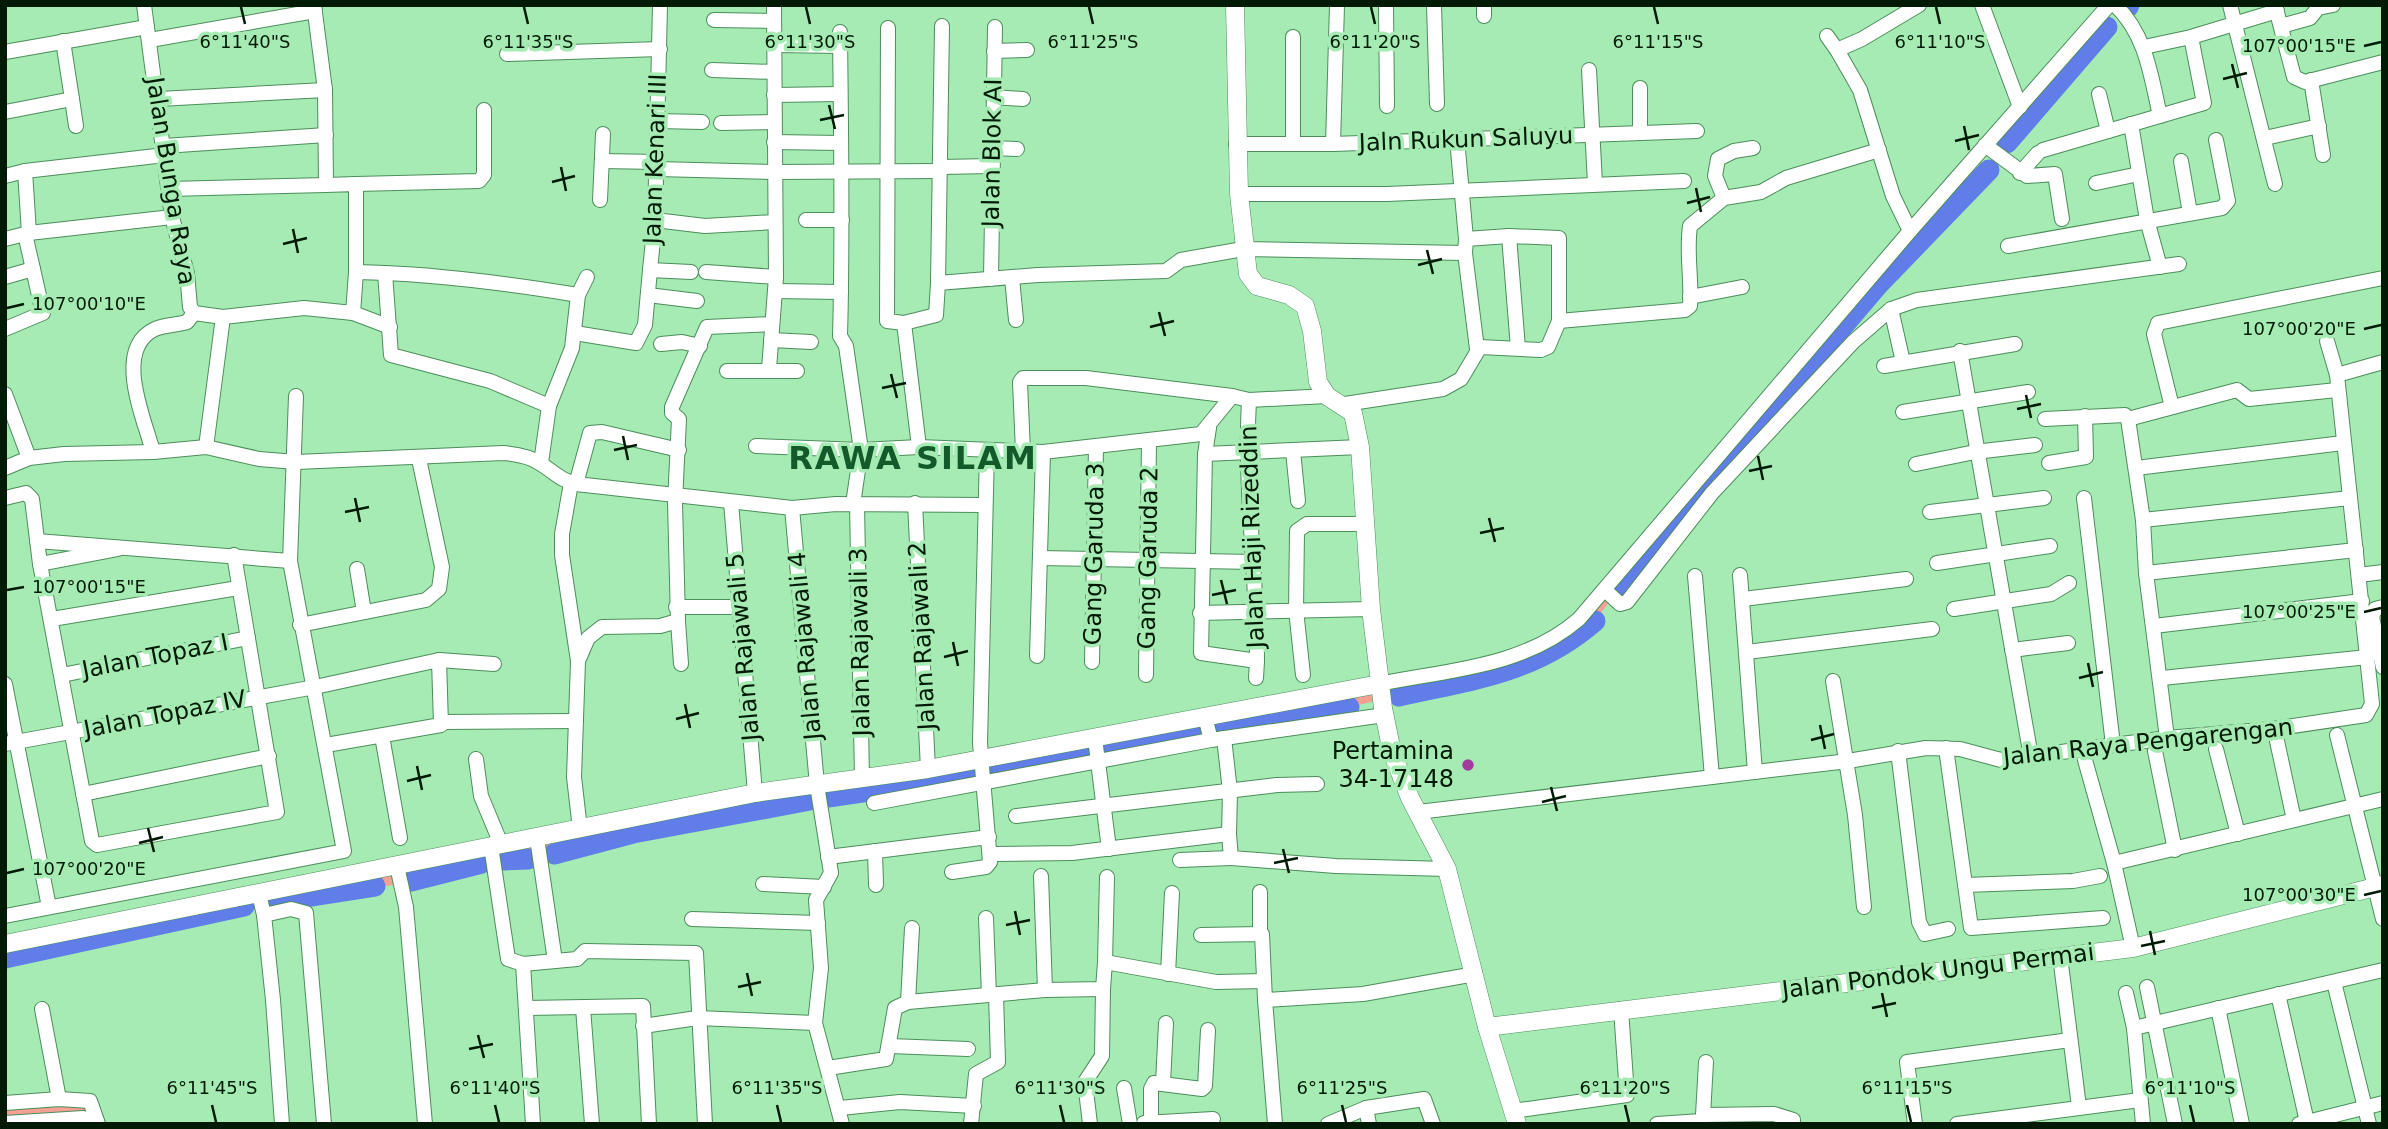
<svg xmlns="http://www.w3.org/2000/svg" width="2388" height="1129" font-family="'DejaVu Sans',sans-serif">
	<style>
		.green { fill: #f4a194 }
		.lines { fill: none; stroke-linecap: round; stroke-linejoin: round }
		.river { stroke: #607de8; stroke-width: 21 }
		.minor-casing { stroke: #4b8e5b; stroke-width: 16 }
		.tertiary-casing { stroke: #4b8e5b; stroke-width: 19 }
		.minor { stroke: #fff; stroke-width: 14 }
		.tertiary { stroke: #fff; stroke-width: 18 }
		.ticks { fill: none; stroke: #001a06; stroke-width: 2.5 }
		.poi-dot { fill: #a33b9e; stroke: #a6ebb3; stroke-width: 2.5 }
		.labels { text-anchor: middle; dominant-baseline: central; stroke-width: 7; stroke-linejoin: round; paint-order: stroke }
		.street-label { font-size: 24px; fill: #001a06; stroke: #a6ebb3 }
		.poi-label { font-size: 24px; fill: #001a06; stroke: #a6ebb3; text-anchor: end }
		.district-label { font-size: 32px; font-weight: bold; letter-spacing: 2px; fill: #125a2a; stroke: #a6ebb3 }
		.ticks-label { font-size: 18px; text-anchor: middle; fill: #001a06; stroke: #a6ebb3; stroke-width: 7; stroke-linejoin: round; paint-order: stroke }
	</style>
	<rect width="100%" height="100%" fill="#a6ebb3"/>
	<g class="green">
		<path d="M1605,590L1613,597L1595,621L1569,644L1519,669L1349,707L1086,752L992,773L828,797L633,833L529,859L482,863L400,884L244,906L5,958V944L1258,706L1545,645Z"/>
		<path d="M89,1104L94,1117L5,1120V1105Z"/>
	</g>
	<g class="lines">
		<g class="river">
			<path d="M2128,7L2129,5"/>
			<path d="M2007,143L2107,27"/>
			<path d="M1617,592L1878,285L1989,170"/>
			<path d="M1399,696C1474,679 1535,673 1595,621"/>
			<path d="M1219,730L1349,707"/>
			<path d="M1105,751L1197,732"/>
			<path d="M992,773L1086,752"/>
			<path d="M828,797L972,776"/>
			<path d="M554,854L633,833L810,800"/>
			<path d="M504,860L529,859"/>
			<path d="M411,881L482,863"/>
			<path d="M272,902L375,886"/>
			<path d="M5,958L244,906"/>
		</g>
		<defs>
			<g id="minor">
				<path d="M144,5L172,217L187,273L190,307L194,313"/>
				<path d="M660,5L655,220L650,270L691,272"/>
				<path d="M1386,5L1387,106"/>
				<path d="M1434,5L1437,104"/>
				<path d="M1484,5V16"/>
				<path d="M1982,5L2020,107"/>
				<path d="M2115,5C2146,34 2151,76 2160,116"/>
				<path d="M2230,5L2275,184"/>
				<path d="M2275,5L2294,77L2305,82L2383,62"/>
				<path d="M714,20L774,21"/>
				<path d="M942,26L938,283L1038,275L1166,271L1181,260L1243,249L1465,253L1466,239L1509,236L1559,238V321L1548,347L1541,350L1480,347L1461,379L1443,389L1345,404"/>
				<path d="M2281,26L2310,18L2318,8L2333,5"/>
				<path d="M888,28L887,321L904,323L919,447"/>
				<path d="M1827,36L1837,50"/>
				<path d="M1293,37V144"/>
				<path d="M150,40L315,11"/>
				<path d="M774,45L840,46"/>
				<path d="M2144,47L2191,37L2277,11"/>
				<path d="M994,51L1027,50"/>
				<path d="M5,52L147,27"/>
				<path d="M507,54L660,49"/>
				<path d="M712,70L774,72"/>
				<path d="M1589,70L1595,184"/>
				<path d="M2311,80L2323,155"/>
				<path d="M2099,94L2108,131"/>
				<path d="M774,95L840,94"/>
				<path d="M993,97L1023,99"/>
				<path d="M72,99L76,126"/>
				<path d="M159,99L325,90"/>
				<path d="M5,112L72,99L63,41"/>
				<path d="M658,121L702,122"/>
				<path d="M721,123L774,122"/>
				<path d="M2131,124L2147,220L2160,267"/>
				<path d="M1640,132V88"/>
				<path d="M2265,138L2319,126"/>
				<path d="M1457,139L1466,239"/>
				<path d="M774,142L840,143"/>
				<path d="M1236,144H1333L1697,131"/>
				<path d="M1333,144L1337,5"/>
				<path d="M1985,145L2027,176L2055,174L2062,219"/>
				<path d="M164,146L326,135"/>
				<path d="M991,148L1017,149"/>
				<path d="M2043,150L2204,103L2191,37"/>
				<path d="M602,161L657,162"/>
				<path d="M2181,161L2190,213"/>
				<path d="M940,167L991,166"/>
				<path d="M657,169L774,172L940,171"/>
				<path d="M25,171L29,233"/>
				<path d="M2020,173L2038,153"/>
				<path d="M5,176L25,171L165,155"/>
				<path d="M2096,183L2139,174"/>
				<path d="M356,184L479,181L484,175V110"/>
				<path d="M326,185L356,184V272"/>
				<path d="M169,189L326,185L325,90L314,5"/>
				<path d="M1239,194H1387L1684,181"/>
				<path d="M1724,198L1715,176L1718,159L1734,151L1753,148"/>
				<path d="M600,200L603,134"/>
				<path d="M655,220L705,226L775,222"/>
				<path d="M806,220H842"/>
				<path d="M1910,231L1893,196L1860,90L1837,50L1862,39L1919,5"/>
				<path d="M1509,236L1518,348"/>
				<path d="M5,239L29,233L172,217"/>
				<path d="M2008,246L2222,208L2228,201L2216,140"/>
				<path d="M1465,253L1477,349"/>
				<path d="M706,272L776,277"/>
				<path d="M385,273L391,355L490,381L549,406"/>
				<path d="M5,277L33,269"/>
				<path d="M1012,278L1016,320"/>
				<path d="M991,279L995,27"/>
				<path d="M775,291L841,292"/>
				<path d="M648,295L697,301"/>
				<path d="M1690,297L1742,287"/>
				<path d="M1891,309L1903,362"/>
				<path d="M194,313L223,317L304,308L353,313L390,327"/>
				<path d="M353,313L356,272C430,273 505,283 578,295"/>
				<path d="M1559,321L1685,310L1690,306C1692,279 1686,253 1690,226L1724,198L1761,192L1786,178L1879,150"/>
				<path d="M904,323L936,315L938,283"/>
				<path d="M5,329L43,313L25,234"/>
				<path d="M575,333L636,343L645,325L650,270"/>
				<path d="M771,340L811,342"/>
				<path d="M2327,341L2337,375"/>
				<path d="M661,344L682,342L700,346"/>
				<path d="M1960,351L2031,757"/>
				<path d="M1884,366L2015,344"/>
				<path d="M769,369L776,277L774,5"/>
				<path d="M727,371H797"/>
				<path d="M5,394L29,458"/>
				<path d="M2172,407L2154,334L2158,323L2383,278"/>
				<path d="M1903,412L2028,392"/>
				<path d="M2045,419L2125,415L2128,419"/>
				<path d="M1209,428L1205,454L1201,653L1257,661C1257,574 1244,487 1249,400"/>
				<path d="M756,446L861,450L846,346L840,336C843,235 841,134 840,32"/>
				<path d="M206,447L223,317"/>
				<path d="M1293,451L1298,501"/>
				<path d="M153,452C145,420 112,349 155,329C164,325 177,325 187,322L194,313"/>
				<path d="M1023,452L1020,382L1023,378H1086L1232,396"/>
				<path d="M1205,454L1360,447"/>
				<path d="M541,463L549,406L572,348L578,295L587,277"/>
				<path d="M2049,463L2086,457L2085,416"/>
				<path d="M1916,464L1975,452L2035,445"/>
				<path d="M5,468L29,458L64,454L153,452L206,447L259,459L296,462L503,453C516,454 530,456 541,464C554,472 560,480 576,484L792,508L836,504L984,505"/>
				<path d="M2136,468L2343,443"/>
				<path d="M571,483L562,534V555L578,661"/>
				<path d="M576,484L590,433L602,432L679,450"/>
				<path d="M5,498L26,493L32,499L40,564L92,841L97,845L277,812L234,555"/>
				<path d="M2084,498L2113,745"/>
				<path d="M731,502L755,793"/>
				<path d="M915,503L928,769"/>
				<path d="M853,504L861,450L919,447L1043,452L1201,434L1232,396L1249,400L1327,396"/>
				<path d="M857,504L862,779"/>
				<path d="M792,508L817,785L831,873L816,900L821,968L815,1023L842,1124"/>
				<path d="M1930,512L2044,498"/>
				<path d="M2143,520L2350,498"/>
				<path d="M37,541L290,561"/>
				<path d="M1041,558L1254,562"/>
				<path d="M1937,563L2050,546"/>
				<path d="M40,564L118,549"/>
				<path d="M357,569L364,612"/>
				<path d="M2146,573L2356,550"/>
				<path d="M1740,575L1755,772"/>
				<path d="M2359,575L2383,572"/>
				<path d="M1695,576L1712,777"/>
				<path d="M1605,590L1620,604L1627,602L1712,493L1853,342L1891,309L1917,300L2179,264"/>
				<path d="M1743,599L1906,579"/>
				<path d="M676,607H740"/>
				<path d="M2383,607L2375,609L2372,617L2383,667"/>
				<path d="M1954,609L2051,594L2069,583"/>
				<path d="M1200,613L1371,609"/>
				<path d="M52,619L238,588"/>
				<path d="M678,621L681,664"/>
				<path d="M300,625L426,600L439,589L442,567L419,459"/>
				<path d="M2154,626L2362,601"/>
				<path d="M2012,650L2068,643"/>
				<path d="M1747,652L1932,629"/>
				<path d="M1037,656L1043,452"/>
				<path d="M439,660L494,664"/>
				<path d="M1092,662L1096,446"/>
				<path d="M62,675L248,638"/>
				<path d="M1146,675L1149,440"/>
				<path d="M1303,675L1296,610L1297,531L1307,524H1365"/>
				<path d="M1256,678L1257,661"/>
				<path d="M2162,678L2368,657"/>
				<path d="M1833,681L1855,815L1864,907"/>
				<path d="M5,684L49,907"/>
				<path d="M1379,684C1448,670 1524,667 1579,619L1910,231L2109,5"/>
				<path d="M1205,717L1211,740L1384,715"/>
				<path d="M443,722L576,721"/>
				<path d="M2337,735L2383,919"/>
				<path d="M382,736L400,838"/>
				<path d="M1095,738L1109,849"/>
				<path d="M1224,738L1230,791L1229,834"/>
				<path d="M2167,738L2146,573L2143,520L2128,419L2237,390L2249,399L2337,390"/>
				<path d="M2277,741L2294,820"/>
				<path d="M5,744L315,687L439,660L441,725L326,745"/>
				<path d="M1946,748L1971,928L2103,918"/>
				<path d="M2216,749L2238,834"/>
				<path d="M1898,751L1919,922L1925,934L1948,929"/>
				<path d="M2155,751L2175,850"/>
				<path d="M476,759L481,796L501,844"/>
				<path d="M2085,760L2114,863L2133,948"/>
				<path d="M83,794L269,756"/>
				<path d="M874,803L1211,740"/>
				<path d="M1418,812L1848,761L1926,748L1960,749L2001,760L2167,738L2273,729L2366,715L2372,704L2337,375L2383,362"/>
				<path d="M1016,816L1277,785L1317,784"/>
				<path d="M580,829L574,777L578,661L588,638L602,627L660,626L678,621L675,502L679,419L672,413V407L707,327L772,324"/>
				<path d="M537,838L555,961"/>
				<path d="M491,846L508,959L523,964L577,959L585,951L696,953L705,1124"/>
				<path d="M875,851L876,885"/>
				<path d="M991,854L1072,853L1229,834L1231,858L1336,866L1447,869"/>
				<path d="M828,857L989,837"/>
				<path d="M1180,860L1231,858"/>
				<path d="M2114,863L2383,799"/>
				<path d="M397,866L406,907L425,1124"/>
				<path d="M952,872L986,867L990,862L980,743L987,451"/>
				<path d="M1041,876L1045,990"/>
				<path d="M763,884L824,887"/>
				<path d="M1965,885L2073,881L2100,876"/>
				<path d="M259,894L264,915L273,1000L282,1124"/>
				<path d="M264,915L291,909L306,913L324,1124"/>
				<path d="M5,916L344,851L290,561L296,396"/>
				<path d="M986,918L989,995"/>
				<path d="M692,919L818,923"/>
				<path d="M1260,932V892"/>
				<path d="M1201,935L1262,934L1265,1000L1363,994L1475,974"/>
				<path d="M2060,956L2079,1107"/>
				<path d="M1105,962L1107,877"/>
				<path d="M523,964L533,1124"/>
				<path d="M1168,974L1172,893"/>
				<path d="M2334,982L2369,1124"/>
				<path d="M2147,987L2175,1124"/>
				<path d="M2126,993L2134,1028L2143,1124"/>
				<path d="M2278,994L2307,1122"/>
				<path d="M1265,1000L1275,1124"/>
				<path d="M908,1002L912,928"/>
				<path d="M526,1008L643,1006L649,1124"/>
				<path d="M583,1008L592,1124"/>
				<path d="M2218,1008L2242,1124"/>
				<path d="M42,1009L59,1099"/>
				<path d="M643,1026L697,1018L815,1023"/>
				<path d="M2134,1028L2383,970"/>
				<path d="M890,1046L968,1049"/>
				<path d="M828,1068L886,1059L895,1008L908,1002L1045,990L1103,989L1105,962L1216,982L1264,981"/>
				<path d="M1163,1083L1166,1023"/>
				<path d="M1124,1088L1130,1124"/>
				<path d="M5,1103L59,1099L90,1101L98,1124"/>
				<path d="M840,1108L900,1102L974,1106"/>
				<path d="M1366,1108L1424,1099L1433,1124"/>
				<path d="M1513,1111L1627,1095L1621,1009"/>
				<path d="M1703,1115L1706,1062"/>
				<path d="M5,1123L83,1118L97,1121"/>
				<path d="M1144,1123L1213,1119"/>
				<path d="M1151,1123V1089L1154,1083L1202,1089L1205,1086L1208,1030"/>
				<path d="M971,1124L976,1074L998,1062L996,994"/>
				<path d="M1090,1124L1085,1082L1102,1056L1103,989"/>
				<path d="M1328,1124L1366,1108L1369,1124"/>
				<path d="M1657,1124L1701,1121L1703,1115L1774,1114L1793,1120V1124"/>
				<path d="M1915,1124L1907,1062L2070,1040"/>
				<path d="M1957,1124L2140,1100"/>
				<path d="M2299,1124L2383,1103"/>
			</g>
			<g id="tertiary">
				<path d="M1235,5L1239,194L1248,274L1257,286L1289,295L1305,306L1312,331L1318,382L1327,396L1353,413L1360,447L1371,609L1383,708L1392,752L1410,798L1447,869L1487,1027L1517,1124"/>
				<path d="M5,944L755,793L928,769L1379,684"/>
				<path d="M1487,1027L2133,948L2383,885"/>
			</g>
		</defs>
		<use href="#minor" class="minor-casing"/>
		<use href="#tertiary" class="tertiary-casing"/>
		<use href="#minor" class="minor"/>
		<use href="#tertiary" class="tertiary"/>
	</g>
	<path class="ticks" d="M241,7L245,24M524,7L528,24M806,7L810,24M1089,7L1093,24M1371,7L1375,24M1654,7L1658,24M1936,7L1940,24M2364,46L2381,42M2232,64L2238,88M2223,79L2247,73M829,105L835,129M820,120L844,115M1964,126L1969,150M1955,141L1979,135M561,167L566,191M552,182L575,176M1696,188L1701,212M1687,203L1710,197M293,229L298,253M283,244L307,238M1427,250L1433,274M1418,265L1442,259M7,308L24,304M1159,312L1165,336M1150,327L1174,321M2364,329L2381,325M891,374L897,398M882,388L906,383M2026,395L2031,418M2017,409L2041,404M623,436L628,460M614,450L637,445M1758,456L1763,480M1749,471L1772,466M355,498L360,522M345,512L369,507M1489,518L1495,542M1480,533L1504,528M1221,580L1227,604M7,590L24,587M1212,595L1236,590M2364,612L2381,608M953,642L958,666M944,657L968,651M2088,663L2093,687M2079,678L2103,672M685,704L690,728M676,719L699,713M1820,725L1825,749M1811,740L1834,734M417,766L422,790M407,781L431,775M1551,787L1557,811M1542,802L1566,796M148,828L154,852M139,843L163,837M1283,849L1289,873M1274,863L1298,858M7,873L24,869M2364,895L2381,891M1015,911L1020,935M1006,925L1030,920M2150,931L2155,955M2141,946L2165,941M747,973L752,996M738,987L761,982M1882,993L1887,1017M1872,1008L1896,1003M478,1035L484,1058M469,1049L493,1044M212,1105L216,1122M495,1105L499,1122M777,1105L781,1122M1060,1105L1064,1122M1342,1105L1346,1122M1625,1105L1629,1122M1907,1105L1911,1122M2190,1105L2194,1122"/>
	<circle class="poi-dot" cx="1468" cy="765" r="7"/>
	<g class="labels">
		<g class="street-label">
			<text transform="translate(1466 139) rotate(-2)">Jaln Rukun Saluyu</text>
			<text transform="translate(992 153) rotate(-89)">Jalan Blok AI</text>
			<text transform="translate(655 159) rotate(-88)">Jalan Kenari III</text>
			<text transform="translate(171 181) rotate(81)">Jalan Bunga Raya</text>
			<text transform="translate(1252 537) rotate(-92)">Jalan Haji Rizeddin</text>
			<text transform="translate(1094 554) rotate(-89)">Gang Garuda 3</text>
			<text transform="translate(1148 558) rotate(-89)">Gang Garuda 2</text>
			<text transform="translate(922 636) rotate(-93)">Jalan Rajawali 2</text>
			<text transform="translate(860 642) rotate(-91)">Jalan Rajawali 3</text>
			<text transform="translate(805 646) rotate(-95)">Jalan Rajawali 4</text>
			<text transform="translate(743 647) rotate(-95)">Jalan Rajawali 5</text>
			<text transform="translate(155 656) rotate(-11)">Jalan Topaz I</text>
			<text transform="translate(165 714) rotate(-11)">Jalan Topaz IV</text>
			<text transform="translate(2148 742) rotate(-6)">Jalan Raya Pengarengan</text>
			<text transform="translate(1938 971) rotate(-7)">Jalan Pondok Ungu Permai</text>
		</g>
		<g class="poi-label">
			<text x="1454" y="751">Pertamina<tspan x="1454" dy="28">34-17148</tspan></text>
		</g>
		<g class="district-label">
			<text x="913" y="458">RAWA SILAM</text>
		</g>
	</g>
	<g class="ticks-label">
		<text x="1658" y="48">6°11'15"S</text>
		<text x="245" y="48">6°11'40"S</text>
		<text x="528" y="48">6°11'35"S</text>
		<text x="810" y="48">6°11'30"S</text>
		<text x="1093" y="48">6°11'25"S</text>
		<text x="1375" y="48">6°11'20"S</text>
		<text x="1940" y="48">6°11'10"S</text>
		<text x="2299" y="52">107°00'15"E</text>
		<text x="89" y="310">107°00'10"E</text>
		<text x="2299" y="335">107°00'20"E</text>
		<text x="89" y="593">107°00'15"E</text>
		<text x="2299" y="618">107°00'25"E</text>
		<text x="89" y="875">107°00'20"E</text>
		<text x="2299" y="901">107°00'30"E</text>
		<text x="212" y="1094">6°11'45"S</text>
		<text x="495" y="1094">6°11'40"S</text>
		<text x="777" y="1094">6°11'35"S</text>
		<text x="1060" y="1094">6°11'30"S</text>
		<text x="1342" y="1094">6°11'25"S</text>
		<text x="1625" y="1094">6°11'20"S</text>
		<text x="1907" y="1094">6°11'15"S</text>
		<text x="2190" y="1094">6°11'10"S</text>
	</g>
	<rect width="2388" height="1129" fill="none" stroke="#001a06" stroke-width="14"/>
</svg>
